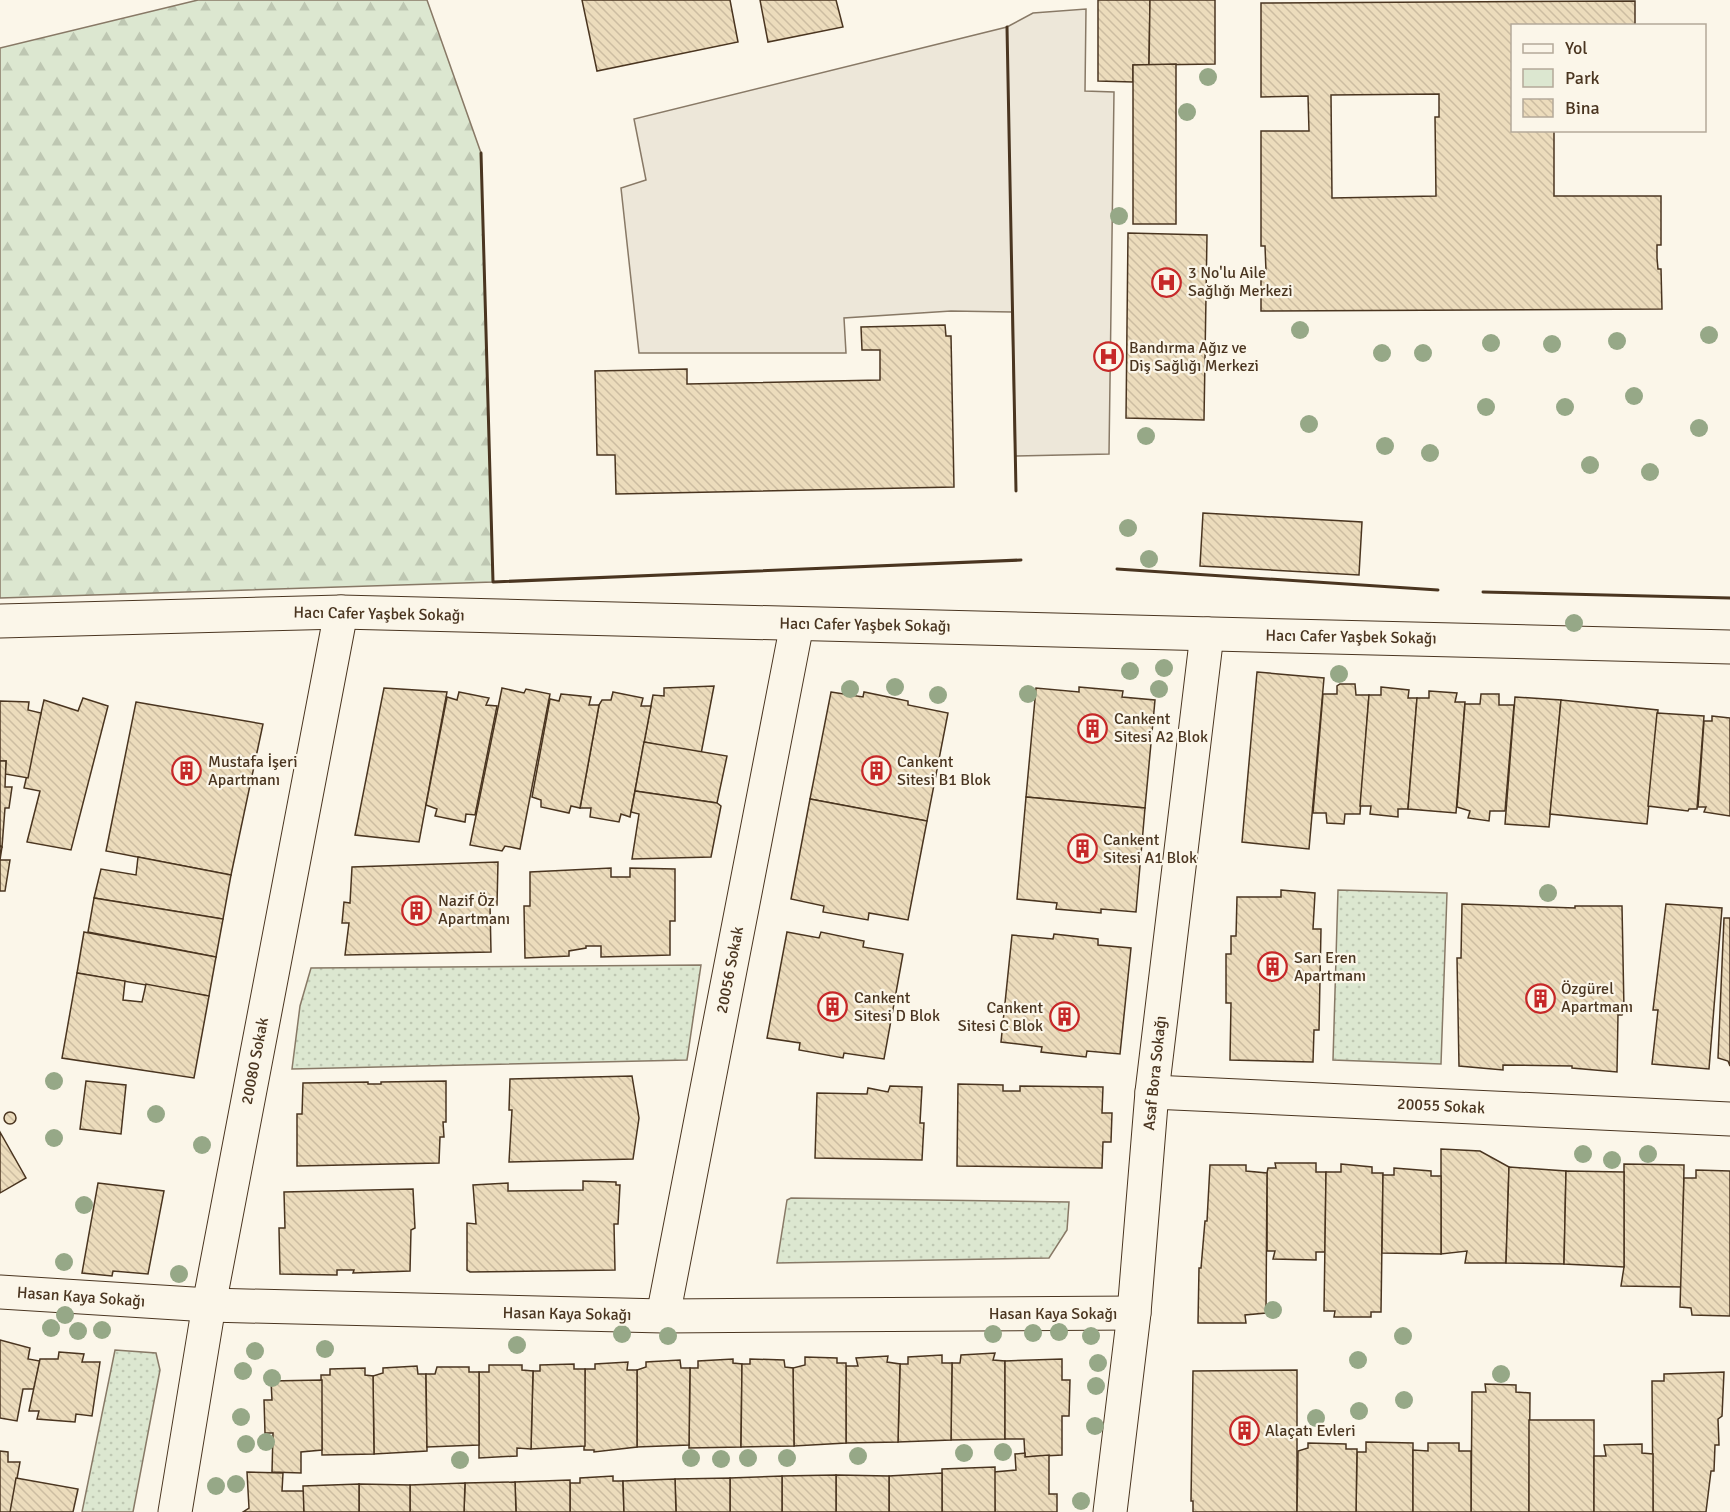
<svg xmlns="http://www.w3.org/2000/svg" width="1730" height="1512" font-family="Signika,sans-serif">
	<style>
		.green { fill: url(#green-dots); stroke: #887966; stroke-width: 1.5 }
		.forest { fill: url(#forest-firs); stroke: #887966; stroke-width: 1.5 }
		.parking { fill: #ede7d9; stroke: #887966; stroke-width: 1.5 }
		.building { fill: url(#building-back-hatch); stroke: #4a3520; stroke-width: 1.5; fill-rule: evenodd }
		.lines { fill: none; stroke-linecap: round; stroke-linejoin: round }
		.minor-casing { stroke: #4a3520; stroke-width: 35 }
		.minor { stroke: #fbf6e9; stroke-width: 33 }
		.wall { stroke: #4a3520; stroke-width: 3 }
		.tree { fill: #96a887 }
		.labels { text-anchor: middle; dominant-baseline: central; stroke-width: 4.5; stroke-linejoin: round; paint-order: stroke }
		.poi-label { font-size: 16px; fill: #4a3520; stroke: #fbf6e9; text-anchor: start }
		.street-label { font-size: 16px; fill: #4a3520; stroke: #fbf6e9 }
	</style>
	<defs>
		<pattern id="green-dots" width="8" height="8" patternUnits="userSpaceOnUse" patternTransform="scale(1.5)"><rect width="8" height="8" fill="#dce7d0"/><path d="M2 2h.1M6 6h.1" fill="none" stroke="#bec7b2" stroke-width="1.8" stroke-linecap="round"/></pattern>
		<pattern id="forest-firs" width="22" height="20" patternUnits="userSpaceOnUse" patternTransform="scale(1.5)"><rect width="22" height="20" fill="#dce7d0"/><path d="M5 1l3.5 6h-7zM16 11l3.5 6h-7z" fill="#bec7b2"/></pattern>
		<pattern id="building-back-hatch" width="6" height="6" patternUnits="userSpaceOnUse" patternTransform="scale(1.5)"><rect width="6" height="6" fill="#ecdcbc"/><path d="M-1 5l2 2M0 0l6 6M5-1l2 2" fill="none" stroke="#ccbda1"/></pattern>
	</defs>
	<rect width="100%" height="100%" fill="#fbf6e9"/>
	<g class="green">
		<path d="M1338,890L1447,893L1441,1064L1333,1060Z"/>
		<path d="M701,965L687,1060L292,1069L300,1006L311,968Z"/>
		<path d="M791,1198L1069,1202L1067,1230L1049,1258L777,1263L787,1200Z"/>
		<path d="M115,1350L156,1353L160,1370L133,1512H82Z"/>
	</g>
	<path class="forest" d="M198,0H427L481,153L493,582L0,598V48Z"/>
	<path class="parking" d="M1086,9L1085,91L1114,92L1109,454L1015,456L1012,312L951,311L844,318L846,353H639L621,188L646,180L634,119L1007,27L1033,13Z"/>
	<g class="building">
		<path d="M582,0H730L738,42L597,71Z"/>
		<path d="M760,0H836L843,27L768,42Z"/>
		<path d="M1098,0H1150L1149,65H1133V82L1098,81Z"/>
		<path d="M1150,0H1215V64L1149,65Z"/>
		<path d="M1635,1V26H1512V130H1554V196H1661V245H1657V258L1658,269H1661L1662,309L1261,311V271H1266L1265,246H1261V131H1309L1308,96L1261,97V3ZM1439,94V117H1435L1436,196L1332,198L1331,95Z"/>
		<path d="M1176,64V224H1133V65Z"/>
		<path d="M1128,233L1207,235L1204,420L1126,418Z"/>
		<path d="M945,325L946,336H951L954,487L616,494L615,455H597L595,371L687,369V384L880,380V350H862L861,327Z"/>
		<path d="M1203,513L1362,522L1359,575L1200,566Z"/>
		<path d="M1257,672L1324,678L1309,849L1242,842Z"/>
		<path d="M1340,684H1355L1356,695H1369L1360,814H1345L1344,824L1327,823L1326,813H1313L1323,694H1337V686Z"/>
		<path d="M714,686L701,754L644,742L653,695L664,696V688Z"/>
		<path d="M1079,687L1123,691L1122,697L1155,700L1145,808L1026,797L1036,688L1079,692Z"/>
		<path d="M1381,687L1409,690L1408,698H1417L1408,809H1398V817L1370,814L1371,806H1360L1369,695H1381Z"/>
		<path d="M384,688L447,692L419,842L355,835Z"/>
		<path d="M502,688L524,693L526,689L550,694L520,849L505,846L502,851L470,845Z"/>
		<path d="M1429,691L1457,693L1455,702H1465L1456,813L1408,809L1417,698H1429Z"/>
		<path d="M459,692L489,698L486,705L497,706L475,815L466,814L465,822L435,816L437,809L426,805L447,697L457,700Z"/>
		<path d="M613,692L643,698L641,706H651L630,817L621,814L619,822L590,817L591,808H580L599,705L602,700H611Z"/>
		<path d="M831,692L863,697L864,692L908,701V705L948,713L927,821L810,799Z"/>
		<path d="M561,694L591,697L589,705H599L580,808L571,806L569,813L541,807V800L532,797L550,699L559,701Z"/>
		<path d="M1481,694H1499V705H1514L1505,811H1490L1489,821L1468,818L1470,811L1457,807L1465,704H1480Z"/>
		<path d="M1515,697L1561,700L1549,827L1505,824Z"/>
		<path d="M83,698L108,706L71,850L27,842L40,791L24,788L44,700L78,711Z"/>
		<path d="M1561,700L1658,710L1647,824L1550,814Z"/>
		<path d="M0,701L29,702L28,710L41,713L28,778L5,774L6,761H0Z"/>
		<path d="M136,702L263,724L231,875L106,851Z"/>
		<path d="M1657,713L1704,716L1697,809H1689L1688,811L1648,806Z"/>
		<path d="M1712,716L1730,718V816L1704,812L1706,807H1698L1704,721H1712Z"/>
		<path d="M644,742L727,756L717,803L635,791Z"/>
		<path d="M0,761H6L5,787H12L9,808H5L2,847L0,846Z"/>
		<path d="M635,791L717,803L721,806L711,857L632,859L639,814L631,812Z"/>
		<path d="M1026,797L1145,808L1136,912L1101,909V913L1056,909L1057,903L1017,899Z"/>
		<path d="M810,799L927,821L908,920L869,913L868,920L823,912L824,906L791,899Z"/>
		<path d="M0,846L2,847L0,860H10L5,891H0Z"/>
		<path d="M138,857L231,875L223,919L94,898L101,869L136,875Z"/>
		<path d="M498,862L497,905H490L491,952L345,955L349,923H342L344,902L350,903L352,867Z"/>
		<path d="M611,868V877H630V868L675,869V921H670V955L601,957V946H586V948L569,951V956L525,958L524,906H530V872Z"/>
		<path d="M1281,890L1315,893L1313,929H1321L1319,1030H1314L1313,1062L1230,1060L1231,1003H1226V954H1231V936H1236L1237,897H1281Z"/>
		<path d="M94,898L223,919L216,957L88,932Z"/>
		<path d="M1462,904L1575,908V906H1622L1624,1010L1622,1015H1618L1617,1072L1572,1068V1066L1503,1065V1070L1459,1066L1457,958H1461Z"/>
		<path d="M1666,904L1722,908L1709,1069L1652,1064L1658,1010H1653Z"/>
		<path d="M1724,918H1730V1066L1728,1061L1718,1058Z"/>
		<path d="M84,932L216,957L209,996L77,973Z"/>
		<path d="M787,932L819,938L821,932L864,941L863,947L903,954L884,1059L844,1053L843,1058L799,1050L800,1043L767,1038Z"/>
		<path d="M1054,934L1098,939V945L1131,948L1120,1054L1087,1051L1086,1057L1041,1052L1042,1047L1001,1042L1012,935L1053,939Z"/>
		<path d="M77,973L125,981L123,1000L142,1002L146,984L209,996L194,1078L62,1058Z"/>
		<path d="M632,1076L639,1118L633,1159L509,1162L512,1110H509L510,1079Z"/>
		<path d="M86,1081L126,1085L121,1134L80,1129Z"/>
		<path d="M446,1081V1122H443L444,1137H440L439,1163L297,1166V1114H302L303,1083L368,1082V1084H381V1082Z"/>
		<path d="M958,1084L1003,1085V1091H1020V1086L1103,1087L1102,1113H1112L1111,1142H1103L1102,1168L957,1166Z"/>
		<path d="M890,1086L922,1087L920,1123H924L922,1160L815,1158L817,1093L867,1094L868,1088L888,1092Z"/>
		<circle cx="10" cy="1118" r="6"/>
		<path d="M0,1132L26,1178L0,1193Z"/>
		<path d="M1441,1149L1480,1151L1509,1167L1506,1263H1465L1467,1251L1441,1254Z"/>
		<path d="M1275,1163H1316V1172H1326L1325,1252H1316V1260L1273,1259L1275,1251H1267V1173L1268,1168H1276Z"/>
		<path d="M1341,1164L1372,1167V1173H1383L1381,1312H1371V1317H1334L1335,1311H1324L1326,1172H1341Z"/>
		<path d="M1624,1164L1684,1165L1682,1287L1621,1286L1624,1267Z"/>
		<path d="M1210,1165H1246V1171L1267,1173L1266,1313L1245,1315L1246,1323H1198L1199,1268H1201L1205,1221H1207Z"/>
		<path d="M1509,1167L1566,1171L1564,1264L1506,1263Z"/>
		<path d="M1394,1168L1431,1171V1176H1441V1254L1382,1253L1383,1175H1394Z"/>
		<path d="M1696,1170L1730,1171V1316L1692,1315L1691,1308L1680,1307L1684,1178H1696Z"/>
		<path d="M1566,1171L1624,1172V1267L1564,1264Z"/>
		<path d="M583,1181L616,1182V1185H620L618,1224H614L615,1270L470,1272L467,1270V1223L476,1224L473,1185L508,1183V1191L583,1190Z"/>
		<path d="M98,1183L164,1191L148,1274L113,1271L112,1276L82,1273Z"/>
		<path d="M413,1189L415,1228L411,1230L410,1271L353,1273L354,1270H337V1275L280,1274L279,1228H285L284,1192Z"/>
		<path d="M0,1340L30,1348L28,1359L40,1361L34,1389H23L17,1421L0,1418Z"/>
		<path d="M59,1352L84,1354L82,1362H100L92,1416L76,1414L75,1422L37,1419L39,1411H29L40,1359H58Z"/>
		<path d="M995,1353L993,1360L1005,1361V1439L951,1440L952,1363H960L961,1355Z"/>
		<path d="M942,1355V1363H952L951,1440L898,1442L900,1364H908V1357Z"/>
		<path d="M888,1356L887,1362L900,1364L898,1442L846,1443V1366H858L856,1358Z"/>
		<path d="M805,1357L837,1358V1363H846V1443L794,1446L793,1368L805,1365Z"/>
		<path d="M733,1359V1363L742,1364L741,1447L689,1448L690,1368H698V1361Z"/>
		<path d="M750,1359L784,1360L785,1367L793,1368L794,1446L741,1447L742,1364H750Z"/>
		<path d="M1062,1359V1380H1070L1069,1416H1062V1455L1025,1457L1024,1439H1005V1361Z"/>
		<path d="M680,1360L681,1368H690L689,1445L637,1447V1370L646,1367V1362Z"/>
		<path d="M628,1362L627,1370H637V1447L594,1452V1450H584L585,1369H595V1364Z"/>
		<path d="M574,1364V1369H585V1446L531,1449L533,1371H540V1365Z"/>
		<path d="M489,1365H522V1370L533,1371L531,1449L517,1448V1456L479,1458V1372H489Z"/>
		<path d="M417,1366L418,1374H426L427,1451L374,1454L373,1376L383,1373V1368Z"/>
		<path d="M437,1367H469V1372H479V1445L427,1447L426,1374H435Z"/>
		<path d="M365,1368V1375L373,1376L374,1454L322,1455L321,1375H330V1369Z"/>
		<path d="M1297,1370V1512H1193V1501H1191L1193,1371Z"/>
		<path d="M1724,1372L1722,1416L1718,1419L1719,1445H1715L1714,1471H1711L1706,1512H1653L1652,1381H1664V1374Z"/>
		<path d="M322,1380V1450L301,1452V1473L272,1472L273,1433H265L264,1400H272L271,1381Z"/>
		<path d="M1485,1384L1516,1385V1392L1530,1393L1529,1512H1471L1472,1392H1486Z"/>
		<rect x="1529" y="1420" width="65" height="92"/>
		<path d="M1366,1442L1413,1443V1512H1356L1357,1452H1366Z"/>
		<path d="M1308,1443L1346,1444V1449H1357L1356,1512H1297L1298,1451L1308,1448Z"/>
		<path d="M1428,1443H1459V1451H1471V1512H1413V1450L1428,1451Z"/>
		<path d="M1642,1444V1453L1653,1454V1512H1594V1456H1606L1604,1445Z"/>
		<path d="M0,1451L8,1452V1462H20L11,1512H0Z"/>
		<path d="M1025,1453V1457L1049,1455V1494H1057V1512H995L994,1472L1016,1470L1015,1454Z"/>
		<path d="M995,1467V1512H942V1469Z"/>
		<path d="M247,1472L283,1473L282,1491H304V1512H243L249,1508Z"/>
		<path d="M942,1473V1512H889V1476Z"/>
		<path d="M836,1475L889,1476V1512H836Z"/>
		<path d="M836,1475V1512H782V1476Z"/>
		<path d="M613,1476V1481H623L624,1512H570V1483H580V1478Z"/>
		<path d="M782,1476V1512H730V1478Z"/>
		<path d="M16,1478L78,1489L73,1512H10Z"/>
		<path d="M730,1478V1512H676L675,1479Z"/>
		<path d="M675,1479L676,1512H624L623,1481Z"/>
		<path d="M570,1480V1512H516L515,1482Z"/>
		<path d="M515,1482L516,1512H464L465,1483Z"/>
		<path d="M465,1483L464,1512H410V1485Z"/>
		<path d="M359,1484L410,1485V1512H359Z"/>
		<path d="M359,1484V1512H304L303,1486Z"/>
	</g>
	<g class="lines">
		<defs>
			<g id="minor">
				<path d="M0,621L341,612L1730,647"/>
				<path d="M1152,1092L1730,1119"/>
				<path d="M0,1292L209,1305L663,1316L1134,1313"/>
				<path d="M663,1316L797,624"/>
				<path d="M175,1512L209,1305L341,612"/>
				<path d="M1110,1512L1134,1313L1152,1092L1207,634"/>
			</g>
		</defs>
		<use href="#minor" class="minor-casing"/>
		<use href="#minor" class="minor"/>
		<g class="wall">
			<path d="M1007,27L1016,491"/>
			<path d="M481,153L493,582L1021,560"/>
			<path d="M1117,569L1438,590"/>
			<path d="M1483,592L1730,598"/>
		</g>
	</g>
	<g class="tree">
		<circle cx="1208" cy="77" r="9"/>
		<circle cx="1187" cy="112" r="9"/>
		<circle cx="1119" cy="216" r="9"/>
		<circle cx="1300" cy="330" r="9"/>
		<circle cx="1709" cy="335" r="9"/>
		<circle cx="1617" cy="341" r="9"/>
		<circle cx="1491" cy="343" r="9"/>
		<circle cx="1552" cy="344" r="9"/>
		<circle cx="1382" cy="353" r="9"/>
		<circle cx="1423" cy="353" r="9"/>
		<circle cx="1634" cy="396" r="9"/>
		<circle cx="1486" cy="407" r="9"/>
		<circle cx="1565" cy="407" r="9"/>
		<circle cx="1309" cy="424" r="9"/>
		<circle cx="1699" cy="428" r="9"/>
		<circle cx="1146" cy="436" r="9"/>
		<circle cx="1385" cy="446" r="9"/>
		<circle cx="1430" cy="453" r="9"/>
		<circle cx="1590" cy="465" r="9"/>
		<circle cx="1650" cy="472" r="9"/>
		<circle cx="1128" cy="528" r="9"/>
		<circle cx="1149" cy="559" r="9"/>
		<circle cx="1574" cy="623" r="9"/>
		<circle cx="1164" cy="668" r="9"/>
		<circle cx="1130" cy="671" r="9"/>
		<circle cx="1339" cy="674" r="9"/>
		<circle cx="895" cy="687" r="9"/>
		<circle cx="850" cy="689" r="9"/>
		<circle cx="1159" cy="689" r="9"/>
		<circle cx="1028" cy="694" r="9"/>
		<circle cx="938" cy="695" r="9"/>
		<circle cx="1548" cy="893" r="9"/>
		<circle cx="54" cy="1081" r="9"/>
		<circle cx="156" cy="1114" r="9"/>
		<circle cx="54" cy="1138" r="9"/>
		<circle cx="202" cy="1145" r="9"/>
		<circle cx="1583" cy="1154" r="9"/>
		<circle cx="1648" cy="1154" r="9"/>
		<circle cx="1612" cy="1160" r="9"/>
		<circle cx="84" cy="1205" r="9"/>
		<circle cx="64" cy="1262" r="9"/>
		<circle cx="179" cy="1274" r="9"/>
		<circle cx="1273" cy="1310" r="9"/>
		<circle cx="65" cy="1315" r="9"/>
		<circle cx="51" cy="1328" r="9"/>
		<circle cx="102" cy="1330" r="9"/>
		<circle cx="78" cy="1331" r="9"/>
		<circle cx="1059" cy="1332" r="9"/>
		<circle cx="1033" cy="1333" r="9"/>
		<circle cx="622" cy="1334" r="9"/>
		<circle cx="993" cy="1334" r="9"/>
		<circle cx="668" cy="1336" r="9"/>
		<circle cx="1091" cy="1336" r="9"/>
		<circle cx="1403" cy="1336" r="9"/>
		<circle cx="517" cy="1345" r="9"/>
		<circle cx="325" cy="1349" r="9"/>
		<circle cx="255" cy="1351" r="9"/>
		<circle cx="1358" cy="1360" r="9"/>
		<circle cx="1098" cy="1363" r="9"/>
		<circle cx="243" cy="1371" r="9"/>
		<circle cx="1501" cy="1374" r="9"/>
		<circle cx="272" cy="1378" r="9"/>
		<circle cx="1096" cy="1386" r="9"/>
		<circle cx="1404" cy="1400" r="9"/>
		<circle cx="1359" cy="1411" r="9"/>
		<circle cx="241" cy="1417" r="9"/>
		<circle cx="1316" cy="1418" r="9"/>
		<circle cx="1095" cy="1426" r="9"/>
		<circle cx="266" cy="1442" r="9"/>
		<circle cx="246" cy="1444" r="9"/>
		<circle cx="1003" cy="1452" r="9"/>
		<circle cx="964" cy="1453" r="9"/>
		<circle cx="858" cy="1456" r="9"/>
		<circle cx="691" cy="1458" r="9"/>
		<circle cx="748" cy="1458" r="9"/>
		<circle cx="787" cy="1458" r="9"/>
		<circle cx="721" cy="1459" r="9"/>
		<circle cx="460" cy="1460" r="9"/>
		<circle cx="236" cy="1484" r="9"/>
		<circle cx="216" cy="1486" r="9"/>
		<circle cx="1081" cy="1501" r="9"/>
	</g>
	<defs>
		<symbol id="hospital-ring" viewBox="-11 -11 22 22"><circle r="9.5" fill="#fbf6e9" stroke="#c62828" stroke-width="1.5"/><path d="M-5-5h3v3.5h4V-5h3V5h-3V1.5h-4V5h-3Z" fill="#c62828"/></symbol>
		<symbol id="building-ring" viewBox="-11 -11 22 22"><circle r="9.5" fill="#fbf6e9" stroke="#c62828" stroke-width="1.5"/><path d="M-4-6H4V6H1V3H-1V6H-4ZM-2.5-4.3h1.7v1.8h-1.7ZM.8-4.3h1.7v1.8H.8ZM-2.5-1h1.7V.8h-1.7ZM.8-1h1.7V.8H.8Z" fill="#c62828"/></symbol>
	</defs>
	<g fill-rule="evenodd">
		<use href="#hospital-ring" x="1150" y="266" width="33" height="33"/>
		<use href="#hospital-ring" x="1092" y="340" width="33" height="33"/>
		<use href="#building-ring" x="1076" y="712" width="33" height="33"/>
		<use href="#building-ring" x="170" y="754" width="33" height="33"/>
		<use href="#building-ring" x="860" y="754" width="33" height="33"/>
		<use href="#building-ring" x="1066" y="832" width="33" height="33"/>
		<use href="#building-ring" x="400" y="894" width="33" height="33"/>
		<use href="#building-ring" x="1256" y="950" width="33" height="33"/>
		<use href="#building-ring" x="1524" y="982" width="33" height="33"/>
		<use href="#building-ring" x="816" y="990" width="33" height="33"/>
		<use href="#building-ring" x="1048" y="1000" width="33" height="33"/>
		<use href="#building-ring" x="1228" y="1414" width="33" height="33"/>
	</g>
	<g class="labels">
		<g class="poi-label">
			<text x="1188" y="273">3 No'lu Aile<tspan x="1188" dy="18">Sağlığı Merkezi</tspan></text>
			<text x="1129" y="348">Bandırma Ağız ve<tspan x="1129" dy="18">Diş Sağlığı Merkezi</tspan></text>
			<text x="1114" y="719">Cankent<tspan x="1114" dy="18">Sitesi A2 Blok</tspan></text>
			<text x="208" y="762">Mustafa İşeri<tspan x="208" dy="18">Apartmanı</tspan></text>
			<text x="897" y="762">Cankent<tspan x="897" dy="18">Sitesi B1 Blok</tspan></text>
			<text x="1103" y="840">Cankent<tspan x="1103" dy="18">Sitesi A1 Blok</tspan></text>
			<text x="438" y="901">Nazif Öz<tspan x="438" dy="18">Apartmanı</tspan></text>
			<text x="1294" y="958">Sarı Eren<tspan x="1294" dy="18">Apartmanı</tspan></text>
			<text x="1561" y="989">Özgürel<tspan x="1561" dy="18">Apartmanı</tspan></text>
			<text x="854" y="998">Cankent<tspan x="854" dy="18">Sitesi D Blok</tspan></text>
			<text x="1043" y="1008" text-anchor="end">Cankent<tspan x="1043" dy="18">Sitesi C Blok</tspan></text>
			<text x="1265" y="1431">Alaçatı Evleri</text>
		</g>
		<g class="street-label">
			<text transform="translate(379 614) rotate(1)">Hacı Cafer Yaşbek Sokağı</text>
			<text transform="translate(865 625) rotate(1)">Hacı Cafer Yaşbek Sokağı</text>
			<text transform="translate(1351 637) rotate(1)">Hacı Cafer Yaşbek Sokağı</text>
			<text transform="translate(730 970) rotate(-79)">20056 Sokak</text>
			<text transform="translate(255 1061) rotate(-79)">20080 Sokak</text>
			<text transform="translate(1155 1073) rotate(-84)">Asaf Bora Sokağı</text>
			<text transform="translate(1441 1106) rotate(3)">20055 Sokak</text>
			<text transform="translate(81 1297) rotate(4)">Hasan Kaya Sokağı</text>
			<text transform="translate(567 1314) rotate(1)">Hasan Kaya Sokağı</text>
			<text x="1053" y="1314">Hasan Kaya Sokağı</text>
		</g>
	</g>
	<rect x="1511" y="24" width="195" height="108" fill="#fbf6e9" stroke="#b4a999" stroke-width="1.5"/>
	<rect x="1523" y="44" width="30" height="9" fill="#fbf6e9" stroke="#b4a999" stroke-width="1.5"/>
	<text x="1565" y="54" font-size="18" fill="#4a3520">Yol</text>
	<rect x="1523" y="69" width="30" height="18" fill="#dce7d0" stroke="#b4a999" stroke-width="1.5"/>
	<text x="1565" y="84" font-size="18" fill="#4a3520">Park</text>
	<rect x="1523" y="99" width="30" height="18" fill="url(#building-back-hatch)" stroke="#b4a999" stroke-width="1.5"/>
	<text x="1565" y="114" font-size="18" fill="#4a3520">Bina</text>
</svg>
